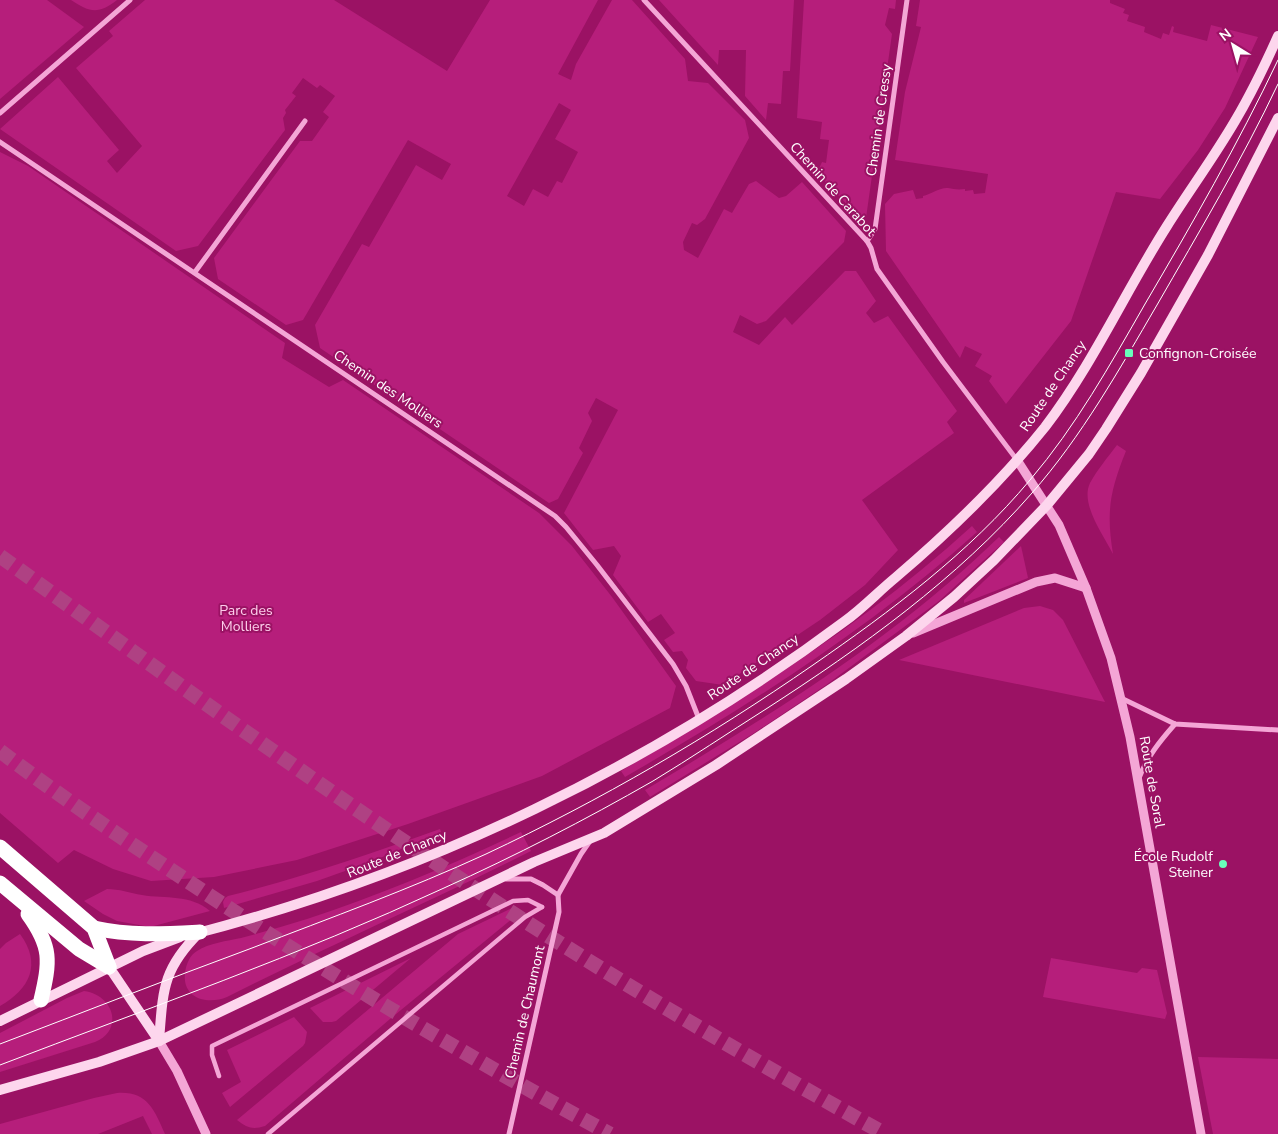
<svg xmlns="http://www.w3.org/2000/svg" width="1278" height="1134" font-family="'Nunito Sans',sans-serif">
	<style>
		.green { fill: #b61e7b; fill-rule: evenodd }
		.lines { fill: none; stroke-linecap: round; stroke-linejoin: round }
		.motorway-tunnel { stroke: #af4183; stroke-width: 15; stroke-dasharray: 15 8; stroke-linecap: butt }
		.pedestrian { stroke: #f4a6d6; stroke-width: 4.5 }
		.minor { stroke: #f4a6d6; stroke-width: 5 }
		.tertiary { stroke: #f4a6d6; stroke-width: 9 }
		.secondary { stroke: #fdd6ed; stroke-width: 10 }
		.motorway { stroke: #fff; stroke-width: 15 }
		.tram { stroke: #fff; stroke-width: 1 }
		.poi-dot { fill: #69ffbb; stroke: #9b1264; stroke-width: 2 }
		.labels { text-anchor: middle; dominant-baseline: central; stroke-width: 4; stroke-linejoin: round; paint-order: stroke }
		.street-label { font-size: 14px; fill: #fff; stroke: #9b1264 }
		.poi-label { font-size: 14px; fill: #fff; stroke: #9b1264; text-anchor: start }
		.park-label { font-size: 14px; fill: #fdceeb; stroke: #9b1264 }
	</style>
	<rect width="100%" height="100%" fill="#9b1264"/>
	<g class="green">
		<path d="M0,0H47L84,27L0,99Z"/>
		<path d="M71,0H117C99,14 90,13 71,0Z"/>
		<path d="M145,0H334L447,71L490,0H598L558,74L571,80L576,64L612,0H632L685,59L688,81L708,83L745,120L749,138L705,219L697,225L692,223L683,242L684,250L698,258L724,209L732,213L749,184L756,181L779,198L786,196L802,182L846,231L844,242L766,321L757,324L740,315L733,332L759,345L785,317L792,325L845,271H856L876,301L866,313L874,323L888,316L957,411L947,422L954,433L862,500L898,550L865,585L820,620L723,685L696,681L686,668L688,660L682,651L673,652L664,640L675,633L661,614L648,622L613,575L621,556L614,546L593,550L564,513L618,410L596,398L588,413L592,421L579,448L583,453L558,499L549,503L320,348L315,325L362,244L369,247L416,165L442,180L451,164L408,140L303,320L286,325L218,279L214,258L300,141H312L329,117L323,112L335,96L320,85L317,88L303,78L292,93L296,96L285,110L286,113L283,118L285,130L198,246L176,251L0,129L58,77L119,150L107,161L117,173L142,146L76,68L113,36L109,31ZM559,103L571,110L555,139L578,152L562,183L557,181L548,197L533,189L524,206L507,196Z"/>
		<path d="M659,0H794L790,71H783L781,104L768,103L766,120L745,96L746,50H719L718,65Z"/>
		<path d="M804,0H896L895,9L889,8L885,25L892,34L866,218L858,216L817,173L822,162L826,163L829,140L820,139L822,122L797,118Z"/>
		<path d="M920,0H1110V3L1125,9L1123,13L1129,15L1127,21L1145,27L1144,32L1161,39L1163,33L1169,35L1172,26L1174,27L1173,32L1207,41L1211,25L1258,37L1225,108L1198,150L1160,199L1116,192L1071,321L1006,404L989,381L992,376L975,366L982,354L965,346L960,358L886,251L885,204L894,194L913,190L916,199L923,198V196C931,194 941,187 948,188C954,189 957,190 965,189V191L973,190L974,194L985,193L988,174L895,160L905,92L921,27L916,26Z"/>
		<path d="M0,152L28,166L285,343L282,358L329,387L343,380L539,513L572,546L612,597L676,686L670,708L542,776L408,824L297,860L214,877L151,881L113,869L74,850L58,863L0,813Z"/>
		<path d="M1117,445L1126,451C1110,491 1106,511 1113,554C1103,534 1080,504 1090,483C1097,470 1108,457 1117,445Z"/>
		<path d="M972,526L977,532C871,628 748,706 625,777L621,771C744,699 866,623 972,526Z"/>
		<path d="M999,537L1004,542L939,601L826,685L754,733L650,797L645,790C770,716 895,638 999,537Z"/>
		<path d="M1021,546L1028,578L964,603V600Z"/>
		<path d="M1040,606L1053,610L1063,620L1105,702L899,660L1024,608Z"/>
		<path d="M440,829L441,832L373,861L317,881L224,908L223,902L225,898L228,896C300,878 370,854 440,829Z"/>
		<path d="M521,832L531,851C431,901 328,946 227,997C208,1005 182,999 185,973C186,964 190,955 197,951C209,943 227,941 241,938C263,932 285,926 307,919C380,895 451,865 521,832Z"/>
		<path d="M107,889C119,889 130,893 142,895C166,899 190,894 210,911L150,927L117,921L103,914L84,901Z"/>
		<path d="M514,907L517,908L519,911L518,914L390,1019L265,1126C253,1130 247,1128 237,1120L458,934Z"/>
		<path d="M20,934C42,964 30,989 0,1006V949L6,943Z"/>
		<path d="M411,958L336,1021L332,1022H323L310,1008Z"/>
		<path d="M1051,958L1137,973L1142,968L1157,970L1167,1013L1165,1019L1043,997Z"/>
		<path d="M84,991C114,995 124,1030 95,1042L0,1072V1033L67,998Z"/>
		<path d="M294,1017L307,1032L305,1043L303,1046L230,1107L222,1093L241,1082L227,1050Z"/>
		<path d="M1198,1057L1278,1059V1134H1213Z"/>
		<path d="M117,1093C147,1091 154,1109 165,1134H152L143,1116L98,1134H0V1124L94,1098Z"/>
	</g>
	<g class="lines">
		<g class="motorway-tunnel">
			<path d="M0,556C167,676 333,797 506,909C629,988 756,1062 885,1134"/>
			<path d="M0,751C61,797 125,840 189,882C326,973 466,1056 610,1134"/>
		</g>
		<g class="pedestrian">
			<path d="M219,1076L212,1055V1046L513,901L528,900L542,907"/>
			<path d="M268,1134L525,917L542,907"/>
		</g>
		<g class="minor">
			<path d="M644,0L867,241L871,248L877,269L943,362L1017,460"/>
			<path d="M0,113L130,0"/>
			<path d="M0,142L555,516L566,527L597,565L673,664L686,686L699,719"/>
			<path d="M867,241L875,229L907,0"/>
			<path d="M195,272L305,121"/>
			<path d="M1121,698L1175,724L1278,730"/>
			<path d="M1139,778C1147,757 1160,741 1175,724"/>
			<path d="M506,879H531L543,885L558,895"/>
			<path d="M509,1134L559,912L558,895L581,854L590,841"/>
		</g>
		<g class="tertiary">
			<path d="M1017,460L1059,525L1086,588L1111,658L1130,737L1201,1134"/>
			<path d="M913,633L1036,582L1055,578L1086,588"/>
			<path d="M159,1041L177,1071L206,1134"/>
		</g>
		<g class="secondary">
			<path d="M194,934C429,873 651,766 845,621C863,608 878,592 895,578C949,532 1001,482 1045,427C1093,364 1125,292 1167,226C1189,191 1214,157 1235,121C1251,94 1265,65 1278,36"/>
			<path d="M109,967L159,1041"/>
			<path d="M0,1021L143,951L180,937"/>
			<path d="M159,1041C163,991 162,969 200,932"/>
			<path d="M0,1090L99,1062L159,1041L534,862L604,833L716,765L846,679L906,636L954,597L994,560L1047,505L1089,454L1106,429L1141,373L1208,255L1278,118"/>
		</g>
		<g class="motorway">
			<path d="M0,847L94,928L109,967"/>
			<path d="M0,883L79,949L109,967"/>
			<path d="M28,914C52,947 50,961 41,1000"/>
			<path d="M94,928C131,936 163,934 200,932"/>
		</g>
		<g class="tram">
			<path d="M0,1044C84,1012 168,979 252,948C330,918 410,889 486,854C601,800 709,737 813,665C891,611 969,553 1030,480C1076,426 1110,365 1145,304C1192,224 1238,144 1278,60"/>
			<path d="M0,1065C149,1008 300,955 444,888C515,856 585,820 653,781C691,758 728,733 766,709C862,647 957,579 1032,493C1082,436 1119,370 1157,305C1199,232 1242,160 1278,84"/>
		</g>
	</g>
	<g class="poi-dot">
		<rect x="1124" y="348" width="10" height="10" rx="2.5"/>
		<circle cx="1223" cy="864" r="5"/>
	</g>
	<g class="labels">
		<g class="street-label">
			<text transform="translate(879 120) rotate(-82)">Chemin de Cressy</text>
			<text transform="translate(833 189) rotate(48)">Chemin de Carabot</text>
			<text transform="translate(1053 386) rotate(-56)">Route de Chancy</text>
			<text transform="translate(388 389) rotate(34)">Chemin des Molliers</text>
			<text transform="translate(753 667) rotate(-34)">Route de Chancy</text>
			<text transform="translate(1152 782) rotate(80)">Route de Soral</text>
			<text transform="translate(397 854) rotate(-22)">Route de Chancy</text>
			<text transform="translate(525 1012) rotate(-77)">Chemin de Chaumont</text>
		</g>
		<g class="poi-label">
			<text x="1139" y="353">Confignon-Croisée</text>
			<text x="1213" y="856" text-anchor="end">École Rudolf<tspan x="1213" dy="16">Steiner</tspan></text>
		</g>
		<g class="park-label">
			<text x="246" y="610">Parc des<tspan x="246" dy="16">Molliers</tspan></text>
		</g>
	</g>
	<g transform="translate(1233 45) rotate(323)" stroke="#9b1264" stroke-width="4" paint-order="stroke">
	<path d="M0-4L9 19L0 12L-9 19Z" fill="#ffffff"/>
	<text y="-8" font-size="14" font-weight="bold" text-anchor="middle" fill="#ffffff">N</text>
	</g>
</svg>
